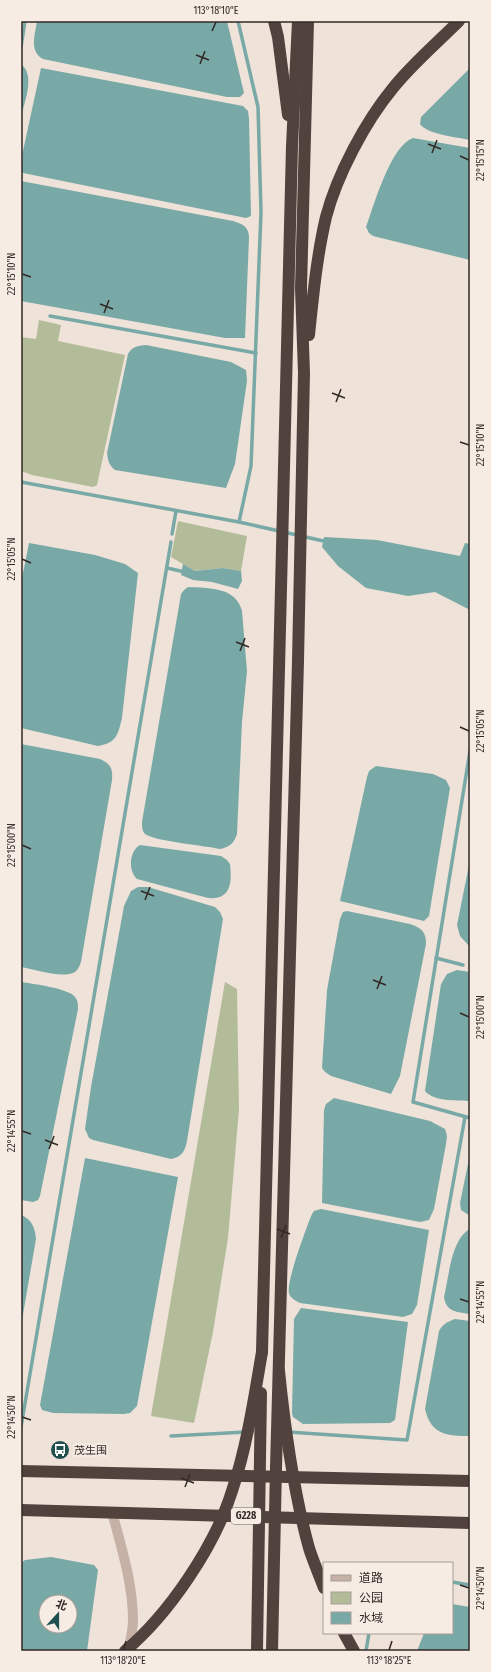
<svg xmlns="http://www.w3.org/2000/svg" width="491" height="1672" font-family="'Fira Sans Condensed','Noto Sans SC',sans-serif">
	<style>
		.green { fill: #b3bc99 }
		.water { fill: #79a9a7; fill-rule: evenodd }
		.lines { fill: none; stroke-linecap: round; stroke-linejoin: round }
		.stream { stroke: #79a9a7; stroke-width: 3.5 }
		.minor { stroke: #c5b1a5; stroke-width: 10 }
		.highway { stroke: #52423d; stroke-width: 12 }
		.highway-bridge { stroke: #52423d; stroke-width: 12 }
		.ticks { fill: none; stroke: #322826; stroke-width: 1.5 }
		.labels { text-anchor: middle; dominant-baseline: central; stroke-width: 4; stroke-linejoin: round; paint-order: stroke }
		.shield { fill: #f7ece4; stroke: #6d635f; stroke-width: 1 }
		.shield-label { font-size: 10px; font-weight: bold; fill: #322826 }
		.poi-label { font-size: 11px; fill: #322826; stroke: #f7ece4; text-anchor: start }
		.neatline { fill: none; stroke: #322826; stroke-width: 1.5 }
		.ticks-label { font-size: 10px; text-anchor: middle; fill: #322826 }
	</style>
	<rect width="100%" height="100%" fill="#efe2d8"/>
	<g class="green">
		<path d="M39,320L61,325L58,341L125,355L97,485L93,487L32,475L21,471V337L36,339Z"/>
		<path d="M178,521L247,536L241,571L223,568L195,571L171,557Z"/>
		<path d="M225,982L237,989L239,1109L228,1238L213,1332L194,1423L151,1416Z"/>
	</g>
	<g class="water">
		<path d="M37,21H227L244,93L240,97H227L43,59C29,51 35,35 37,21Z"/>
		<path d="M21,64C36,76 24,102 21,118Z"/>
		<path d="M41,68L243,106L248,111L249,119L251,216L246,218L23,173L21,171V160Z"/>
		<path d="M470,68V140C457,137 428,135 420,124L421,117Z"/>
		<path d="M413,138L470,148V260L373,236L369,233L366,227C374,205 391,145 413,138Z"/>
		<path d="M21,181L233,221C243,224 249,227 249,238L245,338H225L21,301Z"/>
		<path d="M146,345L231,362L246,370L247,381L235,464L226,488L115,470C109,465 108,461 107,453L128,354C133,346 137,346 146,345Z"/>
		<path d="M324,537L377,540L460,556L465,543L470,544V610L435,592L408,596L366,588L338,566L322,547Z"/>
		<path d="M29,543L95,555L125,564L138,573L122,718C118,734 117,743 98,746L21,728V583Z"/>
		<path d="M183,564L195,571L223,568L241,571L242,581L238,589L212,582L193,580L181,575Z"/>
		<path d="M188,587C209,588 236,587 242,611L247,671L242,722L237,834C234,843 230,847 220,849C207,846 154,841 145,834C142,831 142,826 142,822L181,594L184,590Z"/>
		<path d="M21,744L100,759C111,764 113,769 112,780L81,962C80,964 79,968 77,970C68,981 34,969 21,967Z"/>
		<path d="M376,766L433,774L446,780L450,788L429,916L424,921L340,901L367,777L369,771Z"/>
		<path d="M140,845L221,856L227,860L230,864C232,883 231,900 208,898L137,879C128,871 129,851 140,845Z"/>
		<path d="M470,860V947L460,936L457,925Z"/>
		<path d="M138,887H148L215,907L220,912L223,919L187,1141C185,1151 182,1157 171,1159L93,1140L89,1138L85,1129L91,1087L124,906L131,891Z"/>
		<path d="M347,911L410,924C422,928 426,932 426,944L400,1076L391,1094L331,1076L325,1072L322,1068L327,990L340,919L343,912Z"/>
		<path d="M457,970L470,972V1100L468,1101C455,1100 435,1102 425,1091L441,984L447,974Z"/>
		<path d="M21,982C33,984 68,988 75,997C78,1001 78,1004 78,1009L40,1196L38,1200L33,1202L21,1200Z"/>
		<path d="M334,1098L430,1121L445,1129L447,1136L446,1144L434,1209L429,1220L420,1222L322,1203L324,1110L326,1104Z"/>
		<path d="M470,1154V1216L461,1210L460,1203Z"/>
		<path d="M85,1158L178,1177L137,1406L130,1413L124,1414L53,1413L42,1410L40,1405Z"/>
		<path d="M321,1209L429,1230L417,1305L412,1314L403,1317L300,1303C296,1301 290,1298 289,1293C286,1282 307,1226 312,1214L314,1211Z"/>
		<path d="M21,1215C32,1219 35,1228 36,1239L21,1326Z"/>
		<path d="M470,1229V1314C457,1312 446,1312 444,1297C449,1277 451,1239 470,1229Z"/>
		<path d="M301,1308L408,1322L395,1420L390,1423L303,1424L293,1417L292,1413L294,1319Z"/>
		<path d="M455,1319L470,1321V1436C447,1436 431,1435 425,1409L439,1331C443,1324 447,1322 455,1319Z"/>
		<path d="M51,1557L94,1565L98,1570L87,1651H21V1563L25,1560ZM46,1602H70V1626H46Z"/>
		<path d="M452,1604L470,1607V1651H417L424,1633H452Z"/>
	</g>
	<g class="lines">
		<g class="stream">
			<path d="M238,21L258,107L261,212L251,466L239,522"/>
			<path d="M21,47L25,21"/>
			<path d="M50,316L256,353"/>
			<path d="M21,482L239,522L328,542"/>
			<path d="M172,534L176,511"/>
			<path d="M167,568L185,572"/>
			<path d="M470,751L413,1102L470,1118"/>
			<path d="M436,958L463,965"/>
			<path d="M21,1427L171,542"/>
			<path d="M288,1432L407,1440L465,1117"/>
			<path d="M171,1436L246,1432"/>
			<path d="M452,1582L470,1585"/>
			<path d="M366,1651L369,1633"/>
		</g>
		<path class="minor" d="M112,1512C121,1546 133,1584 133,1620C133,1630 130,1641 129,1651"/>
		<g class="highway">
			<path d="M274,21L278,37L288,115"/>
			<path d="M309,335C313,296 317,255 326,217C337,175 365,122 393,88C412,64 437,43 459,21"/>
			<path d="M262,1352L292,146L298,21"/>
			<path d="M276,1468L298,661L304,373L301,288L308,21"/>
			<path d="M21,1471L470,1481"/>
			<path d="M21,1510L470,1523"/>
			<path d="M344,1633L354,1651"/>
		</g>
		<g class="highway-bridge">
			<path d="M279,1371C285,1430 293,1490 309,1548C313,1561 319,1574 324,1588"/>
			<path d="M125,1651C169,1614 215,1546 232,1491C247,1446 254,1399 262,1352"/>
			<path d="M257,1651L261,1393"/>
			<path d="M272,1651L276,1468"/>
		</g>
	</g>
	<path class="ticks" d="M212,31L216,22M196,55L209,60M200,64L205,51M428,144L441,149M432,153L437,140M460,156L469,160M22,274L31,277M100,304L113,309M104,313L109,300M332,393L345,398M336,402L341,389M460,442L469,445M22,559L31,563M236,642L249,647M240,651L245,638M460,727L469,731M22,845L31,849M141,891L154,896M145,900L150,887M373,980L386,985M377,989L382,976M460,1013L469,1017M22,1131L31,1134M45,1140L58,1145M49,1149L54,1136M277,1229L290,1234M281,1238L286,1225M460,1299L469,1302M22,1417L31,1420M181,1478L194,1483M185,1487L190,1474M460,1585L469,1588M123,1650L126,1641M389,1650L392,1641"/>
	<defs>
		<symbol id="bus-disc" viewBox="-11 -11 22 22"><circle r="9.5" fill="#1f504f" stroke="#f7ece4"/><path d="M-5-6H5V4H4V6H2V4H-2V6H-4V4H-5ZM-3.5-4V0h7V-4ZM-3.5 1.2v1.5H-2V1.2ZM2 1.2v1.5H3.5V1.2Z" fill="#fff"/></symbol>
	</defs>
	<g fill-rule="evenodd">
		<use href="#bus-disc" x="49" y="1439" width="22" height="22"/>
	</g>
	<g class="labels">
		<rect class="shield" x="231" y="1508" width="30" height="16" rx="3"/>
		<g class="shield-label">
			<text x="246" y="1516">G228</text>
		</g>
		<g class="poi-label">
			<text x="74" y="1450">茂生围</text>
		</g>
	</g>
	<rect width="491" height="1672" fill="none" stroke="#f7ece4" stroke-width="44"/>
	<rect x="323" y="1562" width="130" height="72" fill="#f7ece4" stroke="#a89e98"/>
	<rect x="331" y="1575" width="20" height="6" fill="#c5b1a5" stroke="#a89e98"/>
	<text x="359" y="1582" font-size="12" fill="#322826">道路</text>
	<rect x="331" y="1592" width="20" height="12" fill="#b3bc99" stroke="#a89e98"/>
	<text x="359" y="1602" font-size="12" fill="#322826">公园</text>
	<rect x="331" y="1612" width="20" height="12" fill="#79a9a7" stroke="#a89e98"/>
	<text x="359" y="1622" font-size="12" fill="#322826">水域</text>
	<g transform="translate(58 1614) rotate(21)"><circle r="19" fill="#f7ece4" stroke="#a89e98"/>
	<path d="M0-3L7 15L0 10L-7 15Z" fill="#1f504f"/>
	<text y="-6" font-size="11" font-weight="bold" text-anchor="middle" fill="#322826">北</text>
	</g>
	<rect x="22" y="22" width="447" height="1628" class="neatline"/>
	<g class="ticks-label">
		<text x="216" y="14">113°18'10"E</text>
		<text transform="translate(480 160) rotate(-90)" y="4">22°15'15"N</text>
		<text transform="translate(11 274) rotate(-90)" y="4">22°15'10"N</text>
		<text transform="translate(480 445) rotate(-90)" y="4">22°15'10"N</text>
		<text transform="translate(11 559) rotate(-90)" y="4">22°15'05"N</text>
		<text transform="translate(480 731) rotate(-90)" y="4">22°15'05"N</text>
		<text transform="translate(11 845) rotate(-90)" y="4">22°15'00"N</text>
		<text transform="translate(480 1017) rotate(-90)" y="4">22°15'00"N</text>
		<text transform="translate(11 1131) rotate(-90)" y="4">22°14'55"N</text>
		<text transform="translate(480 1302) rotate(-90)" y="4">22°14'55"N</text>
		<text transform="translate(11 1417) rotate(-90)" y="4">22°14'50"N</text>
		<text transform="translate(480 1588) rotate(-90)" y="4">22°14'50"N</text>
		<text x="123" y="1664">113°18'20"E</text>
		<text x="389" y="1664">113°18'25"E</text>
	</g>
</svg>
